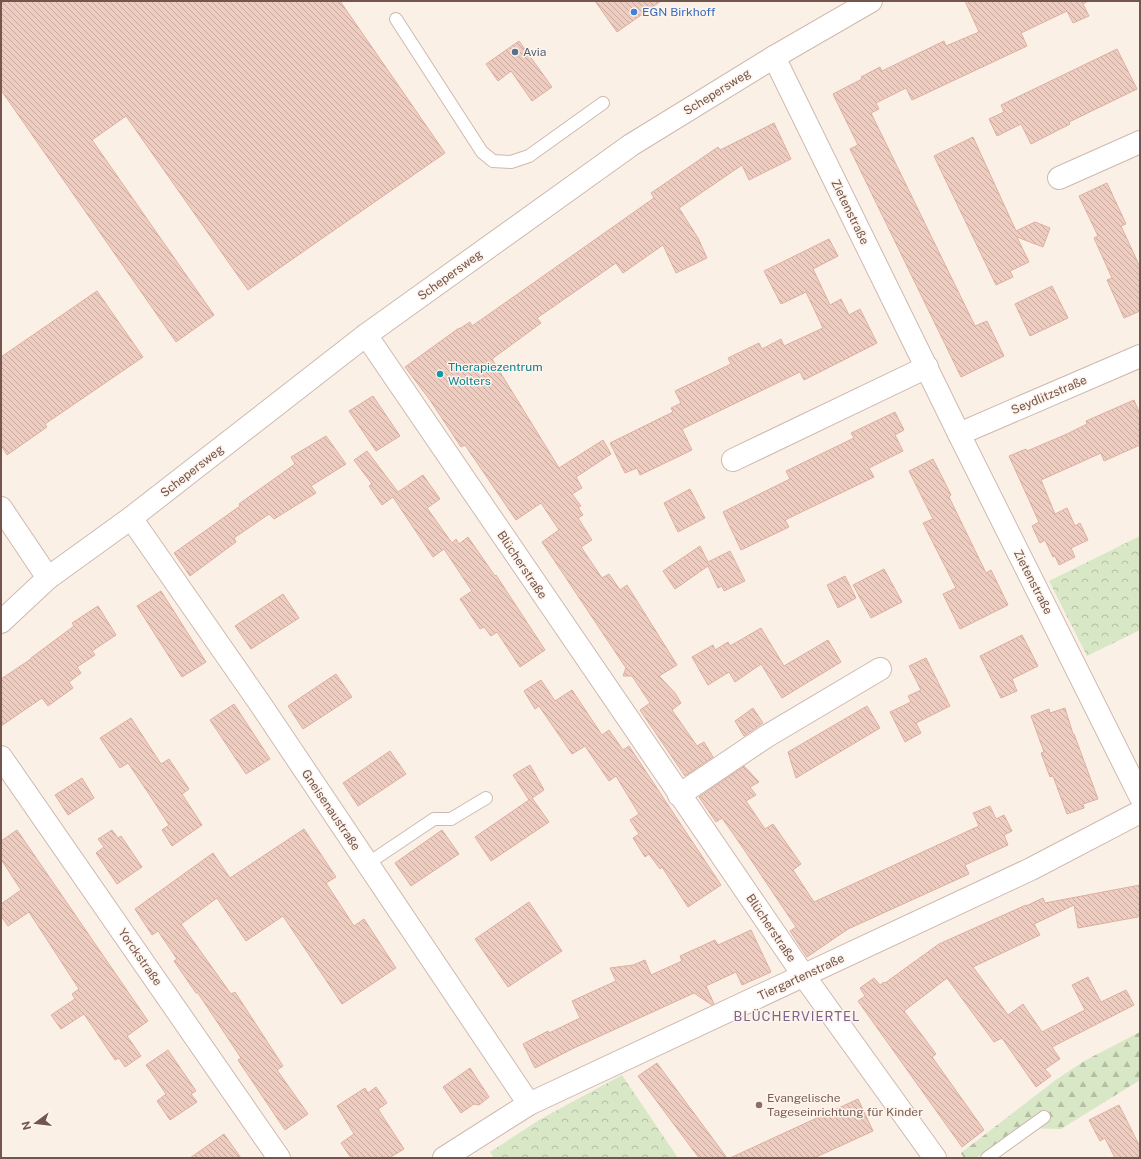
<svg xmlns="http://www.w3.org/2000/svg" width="1141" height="1159" font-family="'Public Sans',sans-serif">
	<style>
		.forest { fill: url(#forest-firs) }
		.park { fill: url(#park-crowns) }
		.building { fill: url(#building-back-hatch); stroke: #dfb0a1 }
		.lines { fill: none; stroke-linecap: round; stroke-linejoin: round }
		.lane-casing { stroke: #ceb9b0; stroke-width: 14 }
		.street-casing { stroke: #ceb9b0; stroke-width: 24 }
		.lane { stroke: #fff; stroke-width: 12 }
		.street { stroke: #fff; stroke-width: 22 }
		.shop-dot { fill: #3f7fe0; stroke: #fef4ec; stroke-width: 1.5 }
		.service-dot { fill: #5c6f8a; stroke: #fef4ec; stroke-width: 1.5 }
		.culture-dot { fill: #0f9aa8; stroke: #fef4ec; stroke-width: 1.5 }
		.education-dot { fill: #8d6e63; stroke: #fef4ec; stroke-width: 1.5 }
		.labels { text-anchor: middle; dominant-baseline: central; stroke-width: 3; stroke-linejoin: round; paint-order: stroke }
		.shop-label { font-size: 12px; fill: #366cbe; stroke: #fef4ec; text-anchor: start }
		.service-label { font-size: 12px; fill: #4e5e75; stroke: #fef4ec; text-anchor: start }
		.street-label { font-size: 12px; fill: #72554d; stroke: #fef4ec }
		.culture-label { font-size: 12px; fill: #0d838f; stroke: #fef4ec; text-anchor: start }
		.education-label { font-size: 12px; fill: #785e54; stroke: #fef4ec; text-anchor: start }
		.neighbourhood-label { font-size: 13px; letter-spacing: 1px; fill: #7a658e; stroke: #fef4ec }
	</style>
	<defs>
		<pattern id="forest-firs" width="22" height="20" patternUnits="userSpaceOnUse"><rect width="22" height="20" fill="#d8e7c6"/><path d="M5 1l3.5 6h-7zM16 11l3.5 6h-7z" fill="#b4bea3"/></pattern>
		<pattern id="park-crowns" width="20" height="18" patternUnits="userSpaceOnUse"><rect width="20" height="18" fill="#d8e7c6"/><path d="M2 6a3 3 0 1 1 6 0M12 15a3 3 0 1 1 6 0" fill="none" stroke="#b4bea3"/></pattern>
		<pattern id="building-back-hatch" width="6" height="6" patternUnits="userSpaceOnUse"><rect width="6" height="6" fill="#eeccc0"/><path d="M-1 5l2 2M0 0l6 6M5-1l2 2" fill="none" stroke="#c5a89e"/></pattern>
	</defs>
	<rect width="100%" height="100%" fill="#fbf0e6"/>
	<path class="forest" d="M1140,1032V1080L1061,1129L1019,1128L976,1158H964L961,1153L1057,1079L1086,1060Z"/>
	<g class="park">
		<path d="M1140,536V630L1087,656L1049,581Z"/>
		<path d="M622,1075L678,1158H494L490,1152L539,1120Z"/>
	</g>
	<g class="building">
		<path d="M1,1H340L445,153L248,290L126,116L92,140L214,315L176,342L1,90Z"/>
		<path d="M595,1H661L617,32Z"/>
		<path d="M965,1H1088L1083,4L1089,16L1073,23L1067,11L1021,33L1027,46L912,100L906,88L876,103L879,109L871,113L975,326L987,321L1004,356L961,377L850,149L858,145L833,94L862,79L861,77L880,67L882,71L944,41L946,46L979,32Z"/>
		<path d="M519,41L552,87L532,101L511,71L498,81L486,64Z"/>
		<path d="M1117,49L1137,89L1069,122L1070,124L1031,144L1021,124L997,136L989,119L1004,112L1001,105Z"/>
		<path d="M774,123L791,159L749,180L742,165L679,208L698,238L707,258L676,273L663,245L623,273L616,263L537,318L541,323L492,359L559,468L603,440L611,454L576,477L582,488L572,494L581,506L578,507L583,515L578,518L592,540L581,547L602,578L609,574L620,590L627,585L677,665L659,676L675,693L681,703L672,710L697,746L704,742L713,757L685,776L640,710L650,703L632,676H623L626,668L542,542L559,530L541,503L516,520L465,445L461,447L430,400L405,367L459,328V329L470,322L472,326L532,284L654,198L651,193L718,147L720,150Z"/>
		<path d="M973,137L1016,231L1035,222L1050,228L1043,247L1017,237L1029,262L1010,271L1013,277L996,285L934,156Z"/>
		<path d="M1107,183L1126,224L1121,226L1140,267V311L1124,318L1107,280L1112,278L1094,238L1098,236L1079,196Z"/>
		<path d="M829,239L838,256L813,269L830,305L841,299L849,315L860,309L877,343L804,380L800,372L682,429L692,450L640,475L637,468L625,473L610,443L673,412L671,408L681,403L675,391L731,364L728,358L759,343L762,349L781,339L784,346L823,328L806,292L781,304L764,271Z"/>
		<path d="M1052,286L1068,318L1030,336L1015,304Z"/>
		<path d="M97,291L143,357L45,424L47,427L7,455L1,445V357Z"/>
		<path d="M373,396L400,436L376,451L349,411Z"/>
		<path d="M1134,400L1140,414V445L1104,461L1101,453L1041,480L1055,514L1067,508L1075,526L1080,523L1088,540L1071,548L1075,557L1059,565L1055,556L1053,557L1045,540L1040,543L1032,526L1039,522L1009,456L1026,449L1027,451L1067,434L1087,424L1086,421Z"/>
		<path d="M895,412L904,430L895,435L903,451L869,468L874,477L785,520L789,527L741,550L723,512L790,479L786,471L854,438L851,433Z"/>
		<path d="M326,436L346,464L311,486L316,493L274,519L269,514L234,538L236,542L190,576L174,553L240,506L239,504L295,464L291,457Z"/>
		<path d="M367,451L398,492L423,475L440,499L427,508L452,543L456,539L459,544L468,537L495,576L496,575L545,650L520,667L497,632L491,636L484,627L480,629L460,599L472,591L444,549L433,557L393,497L382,505L369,486L372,484L354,460Z"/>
		<path d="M933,459L951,495L949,497L986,573L991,570L1008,605L960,629L943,594L956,588L923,523L933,519L909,471Z"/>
		<path d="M690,489L705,518L678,532L664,503Z"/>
		<path d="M700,546L708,562L730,551L745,581L724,591L722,586L718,588L708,566L675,589L663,571Z"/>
		<path d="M884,569L902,602L871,618L853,585Z"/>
		<path d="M845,576L856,598L838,608L827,585Z"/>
		<path d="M161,591L206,662L182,677L137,606Z"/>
		<path d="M283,594L299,618L251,649L235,626Z"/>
		<path d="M98,606L116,635L92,651L95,655L77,667L81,673L69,682L73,688L48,706L42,698L1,726V679L31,659V658L74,626L72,623Z"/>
		<path d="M761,628L784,666L828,640L841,662L782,698L761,664L735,682L729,672L708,685L692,657L713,645L715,650L728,642L730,646Z"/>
		<path d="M1022,635L1038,666L1012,679L1017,691L1001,698L980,656Z"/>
		<path d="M926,658L950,706L916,723L921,733L905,742L890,712L911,702L908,696L921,690L909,666Z"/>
		<path d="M336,674L352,697L303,729L288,706Z"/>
		<path d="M541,680L555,701L572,690L602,735L609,730L623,750L629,746L721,885L688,907L662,867L660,869L649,854L645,857L633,838L639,834L630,820L639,814L616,776L609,781L585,746L572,754L539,706L535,709L524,691Z"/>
		<path d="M234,704L270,759L246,774L210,720Z"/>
		<path d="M867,706L880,728L796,778L788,752Z"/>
		<path d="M753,708L763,723L744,736L735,721Z"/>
		<path d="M1065,708L1073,734H1074L1098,799L1083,804L1084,808L1067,814L1053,776L1050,777L1041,753L1044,752L1031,716L1049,709L1050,713Z"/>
		<path d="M131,718L161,764L169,759L189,789L182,794L202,825L172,846L162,830L169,825L149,794L128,763L120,768L100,738Z"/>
		<path d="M390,751L406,774L358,806L343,783Z"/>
		<path d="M530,765L544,790L532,798L549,822L491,861L475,837L529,800L513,775Z"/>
		<path d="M744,766L759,782L750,787L756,795L746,801L765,829L773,824L801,864L793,870L814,902L979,826L973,813L990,806L996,819L1004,815L1012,831L1004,835L1008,845L965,865L969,874L848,929L807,957L790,931L796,927L741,845L722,818L716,822L699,797Z"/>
		<path d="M82,778L94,798L68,815L55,795Z"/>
		<path d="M304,829L336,877L326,883L354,926L364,919L396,968L342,1004L283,916L246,941L217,898L181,924L231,994L235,992L283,1066L277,1070L308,1114L285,1130L238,1060L241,1058L198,993H196L174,961L177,959L158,931L152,935L135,909L213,853L230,878Z"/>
		<path d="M17,830L148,1021L127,1036L141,1056L125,1067L119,1058L115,1060L84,1014L61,1029L51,1015L75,999L72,994L79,989L29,912L8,926L1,916V904L21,890L1,859V841Z"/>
		<path d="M112,830L118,838L121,836L142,867L117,884L96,853L104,847L98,839Z"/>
		<path d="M442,830L459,854L411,886L395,863Z"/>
		<path d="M1140,885V915H1138V917L1078,928L1074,905L1034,924L1040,935L973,967L1008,1015L1023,1004L1042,1032L1085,1010L1072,985L1088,977L1101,1002L1126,990L1134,1005L1052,1047L1060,1059L1045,1069L1051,1076L1036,1087L1002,1038L994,1042L947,978L904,1011L936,1054L932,1057L984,1130L962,1147L858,1001L865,996L860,988L874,978L880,985L884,982L885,983L939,944L1026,905V906L1043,898L1045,903Z"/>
		<path d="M529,902L562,951L508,987L475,939Z"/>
		<path d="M751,930L771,972L742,985L736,972L706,986L714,1004L712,1005L694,993L574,1048L535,1068L523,1044L548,1031L549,1033L580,1018L572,1001L616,981L610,968L633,965L645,960L651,975L682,961L680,956L715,940L718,945Z"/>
		<path d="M168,1050L196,1091L191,1094L197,1102L170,1120L157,1101L166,1094L146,1065Z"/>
		<path d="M657,1063L665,1074L727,1158H699L638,1076Z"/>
		<path d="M470,1068L489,1097L479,1105L474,1104L461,1113L443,1087Z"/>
		<path d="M376,1087L387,1103L378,1109L404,1149L389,1158H351L341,1143L354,1134L337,1106L365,1088L368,1093Z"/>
		<path d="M858,1099L873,1131L814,1158H730Z"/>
		<path d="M1119,1105L1140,1147V1158H1115L1105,1138L1100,1141L1089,1120Z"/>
		<path d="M224,1134L241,1158H190Z"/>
	</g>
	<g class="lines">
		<defs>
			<g id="lane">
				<path d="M396,19L482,152L493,161L511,162L529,156L603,103"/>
				<path d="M367,864L434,819H451L486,798"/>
				<path d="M987,1158L1044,1117"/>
			</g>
			<g id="street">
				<path d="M774,57L959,434L1140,796"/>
				<path d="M1059,178L1140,142"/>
				<path d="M366,335L804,976L935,1158"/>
				<path d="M959,434L1140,356"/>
				<path d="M733,460L927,367"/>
				<path d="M1,508L48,578"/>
				<path d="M131,518L261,705L529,1104"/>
				<path d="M1,622L48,578L131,518L366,335L631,145L774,57L871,1"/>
				<path d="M1,757L279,1158"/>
				<path d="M679,795L767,736L880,669"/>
				<path d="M444,1158L529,1104L1031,869L1140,812"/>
			</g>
		</defs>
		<use href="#lane" class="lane-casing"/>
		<use href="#street" class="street-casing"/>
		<use href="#lane" class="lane"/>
		<use href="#street" class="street"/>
	</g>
	<circle class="shop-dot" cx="634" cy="12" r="4"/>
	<circle class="service-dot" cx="515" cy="52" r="4"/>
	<circle class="culture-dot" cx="440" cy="374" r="4"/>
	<circle class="education-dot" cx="759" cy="1105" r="4"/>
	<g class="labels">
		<g class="shop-label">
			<text x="642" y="12">EGN Birkhoff</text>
		</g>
		<g class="service-label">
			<text x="523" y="52">Avia</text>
		</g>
		<g class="street-label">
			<text transform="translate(717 92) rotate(-32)">Schepersweg</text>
			<text transform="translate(850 212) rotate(64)">Zietenstraße</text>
			<text transform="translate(450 275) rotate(-36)">Schepersweg</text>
			<text transform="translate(1049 395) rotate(-23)">Seydlitzstraße</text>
			<text transform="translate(192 471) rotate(-38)">Schepersweg</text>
			<text transform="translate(522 565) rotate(56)">Blücherstraße</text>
			<text transform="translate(1033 582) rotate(63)">Zietenstraße</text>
			<text transform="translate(331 810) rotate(56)">Gneisenaustraße</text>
			<text transform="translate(771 928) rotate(56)">Blücherstraße</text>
			<text transform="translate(140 957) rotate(55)">Yorckstraße</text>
			<text transform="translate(801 977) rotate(-25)">Tiergartenstraße</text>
		</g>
		<g class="culture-label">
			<text x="448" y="367">Therapiezentrum<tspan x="448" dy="14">Wolters</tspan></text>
		</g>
		<g class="education-label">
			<text x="767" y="1098">Evangelische<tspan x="767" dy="14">Tageseinrichtung für Kinder</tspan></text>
		</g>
		<g class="neighbourhood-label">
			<text x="797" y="1016">BLÜCHERVIERTEL</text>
		</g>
	</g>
	<rect width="1141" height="1159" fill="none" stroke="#72554d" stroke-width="4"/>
	<g transform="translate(36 1123) rotate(255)" stroke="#fef4ec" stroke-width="3" paint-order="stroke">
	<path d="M0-3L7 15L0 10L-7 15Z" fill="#72554d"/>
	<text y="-6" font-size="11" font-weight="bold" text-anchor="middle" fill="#72554d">N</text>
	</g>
</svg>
